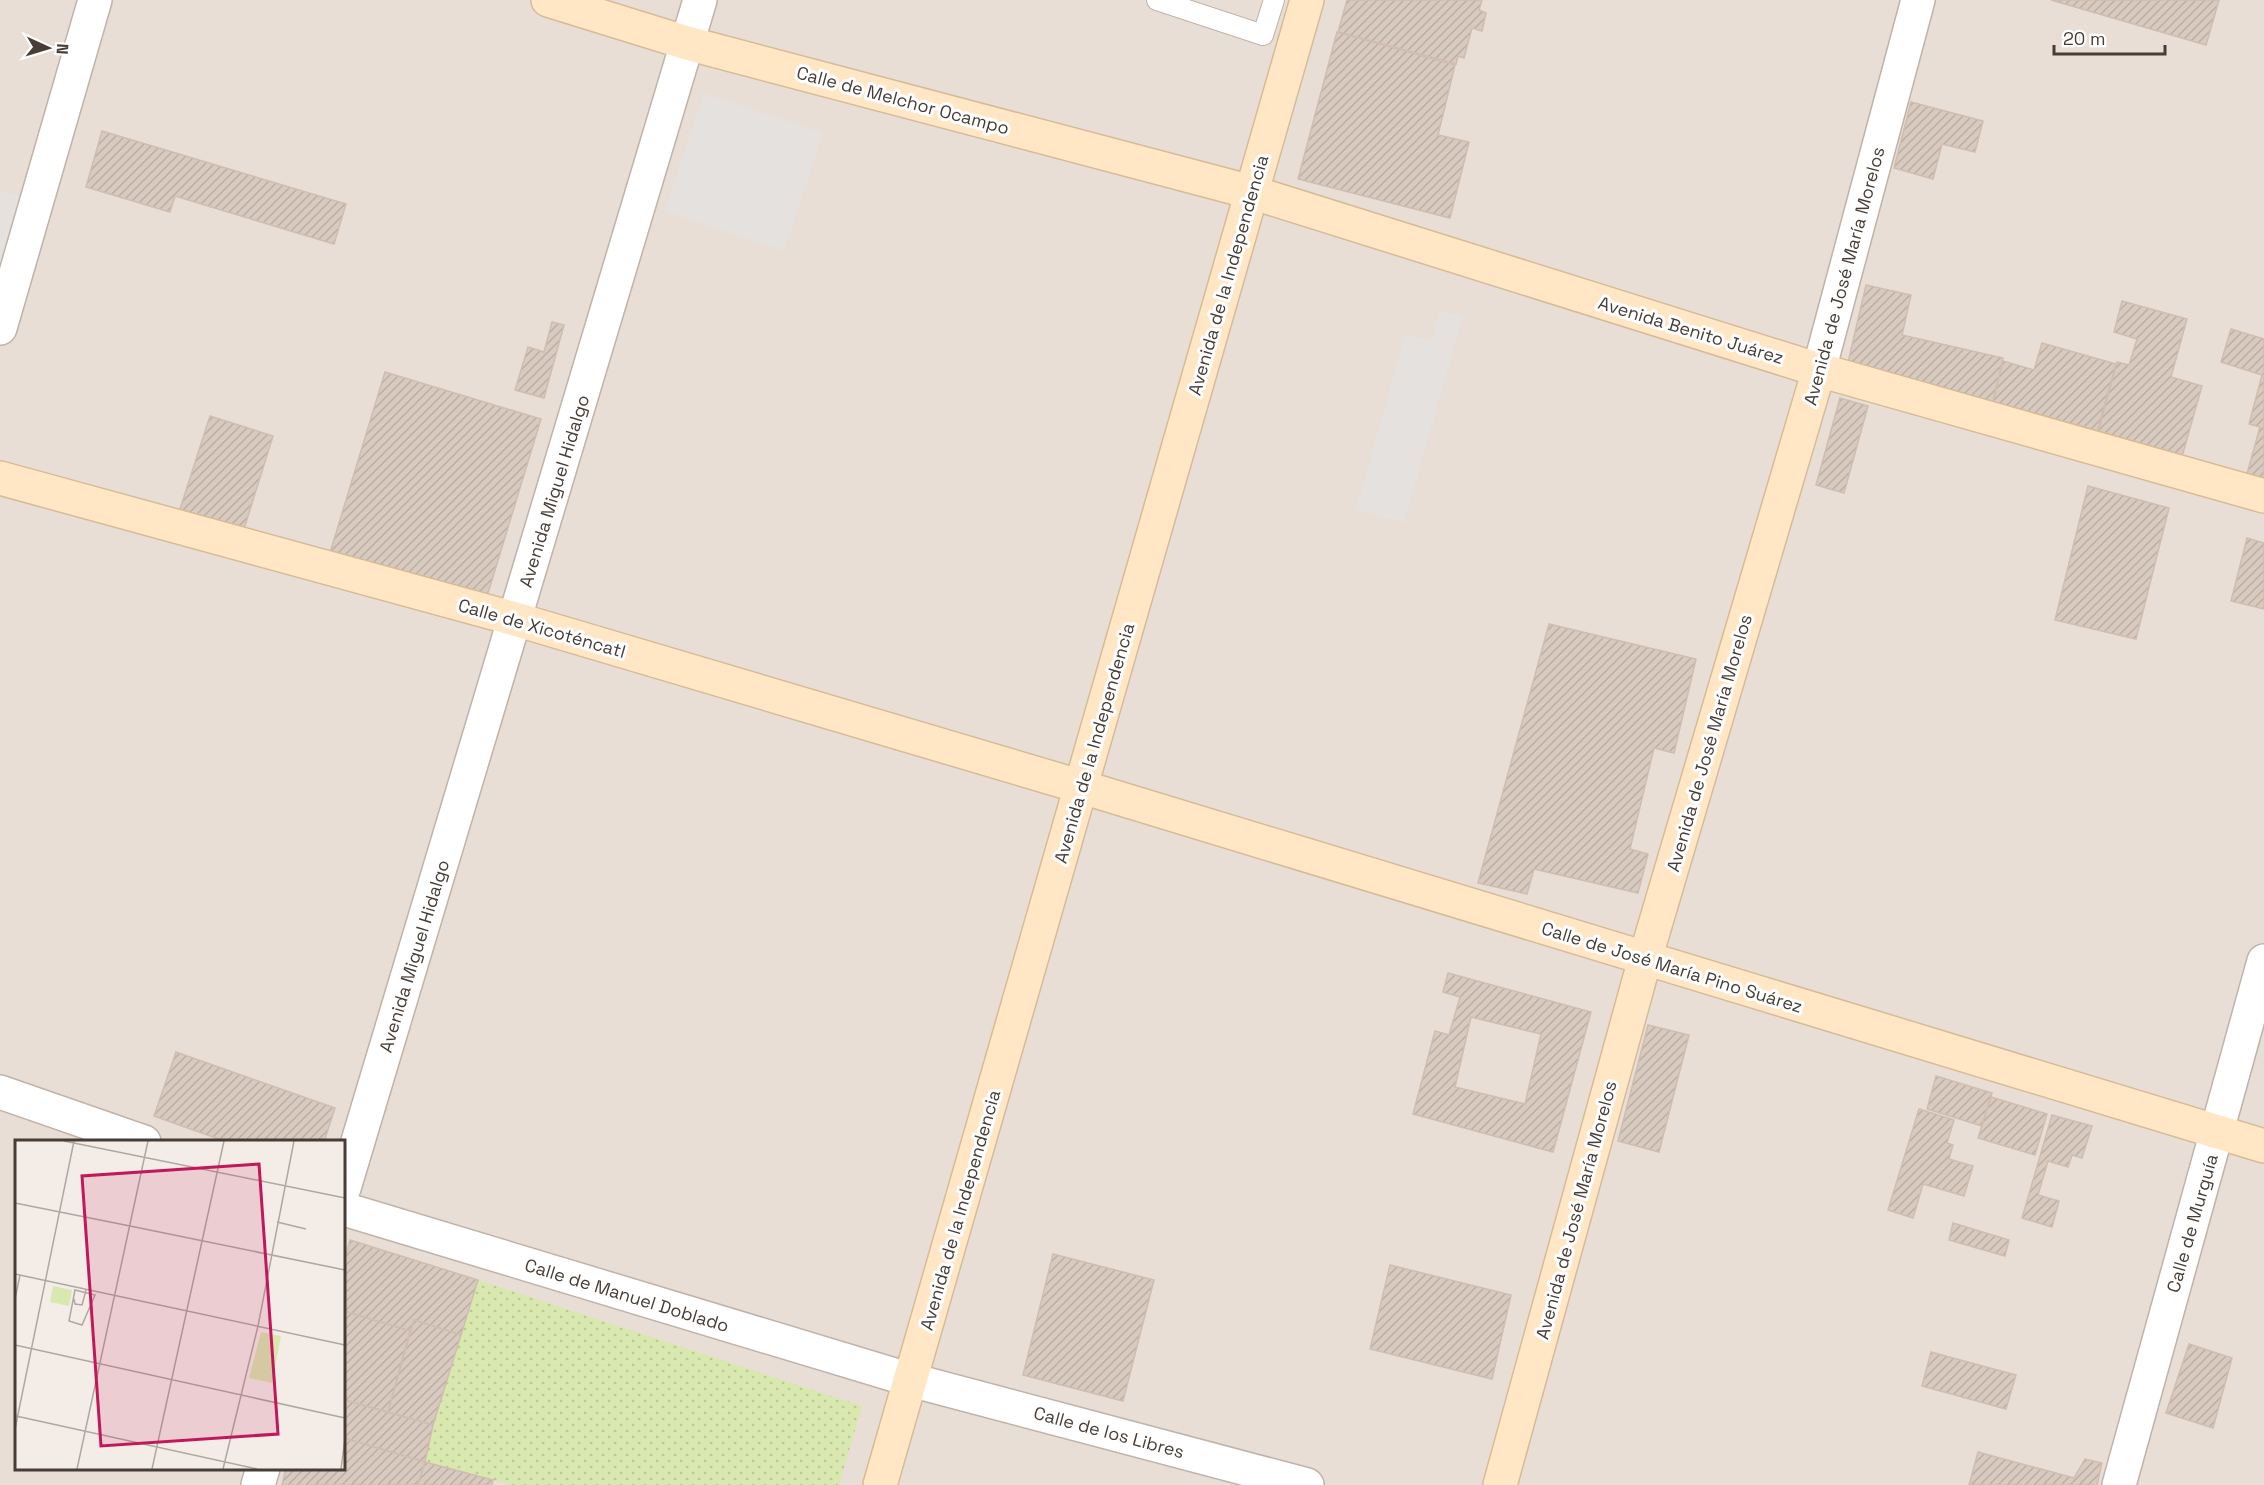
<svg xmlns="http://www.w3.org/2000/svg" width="2264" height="1485" font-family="'Space Grotesk',sans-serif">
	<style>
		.residential { fill: #e8ded5; fill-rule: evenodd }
		.park { fill: url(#park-dots) }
		.parking { fill: #e4e1df }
		.building { fill: url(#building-hatch); stroke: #d0bdaf; stroke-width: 1.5; fill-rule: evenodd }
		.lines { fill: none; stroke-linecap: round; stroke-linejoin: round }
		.service-casing { stroke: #bfb3a9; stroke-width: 22 }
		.minor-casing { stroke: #bfb3a9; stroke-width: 36 }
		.tertiary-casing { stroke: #bfb3a9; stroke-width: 36 }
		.secondary-casing { stroke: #d7bb98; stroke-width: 36 }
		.service { stroke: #fff; stroke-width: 20 }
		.minor { stroke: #fff; stroke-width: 33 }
		.tertiary { stroke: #fff; stroke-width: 33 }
		.secondary { stroke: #ffe7c5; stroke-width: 33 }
		.labels { text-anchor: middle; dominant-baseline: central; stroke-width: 6; stroke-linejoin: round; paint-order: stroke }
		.street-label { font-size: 18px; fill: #473d36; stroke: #fff }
		.inset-road { fill: none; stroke: #afa7a0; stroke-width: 1.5 }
		.view { fill: #c2185b; fill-opacity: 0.15; stroke: #c2185b; stroke-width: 3 }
		.inset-edge { fill: none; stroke: #473d36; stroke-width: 3 }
	</style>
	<defs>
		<pattern id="park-dots" width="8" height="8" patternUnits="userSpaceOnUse" patternTransform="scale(1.5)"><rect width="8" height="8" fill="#d9e8af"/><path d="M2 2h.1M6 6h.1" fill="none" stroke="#bcc897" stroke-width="1.8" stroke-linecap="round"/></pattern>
		<pattern id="building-hatch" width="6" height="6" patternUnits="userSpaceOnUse" patternTransform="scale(1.5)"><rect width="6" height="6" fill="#d8cabf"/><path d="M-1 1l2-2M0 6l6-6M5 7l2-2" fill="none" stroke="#bbaea5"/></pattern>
	</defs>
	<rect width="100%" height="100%" fill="#f4ede7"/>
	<path class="residential" d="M0,0H2264V1485H0ZM16,1142H344V1468H16Z"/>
	<path class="park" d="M478,1280L862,1406L839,1485H511L425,1462L433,1425Z"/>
	<g class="parking">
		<path d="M704,93L823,133L784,251L665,211Z"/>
		<path d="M0,191L22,197L0,270Z"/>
		<path d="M1440,311L1463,317L1404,523L1356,509L1405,334L1431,341Z"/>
	</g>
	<g class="building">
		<path d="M1347,0H1482L1479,10L1486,13L1482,31L1472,28L1464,58L1458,56L1456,64L1338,32Z"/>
		<path d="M2051,0H2219L2206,45Z"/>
		<path d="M1337,32L1455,65L1438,135L1469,142L1450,218L1298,179Z"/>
		<path d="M1911,102L1983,121L1975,152L1942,144L1933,179L1894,168Z"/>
		<path d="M102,131L346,204L334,244L175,196L170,212L86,187Z"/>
		<path d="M1866,285L1911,295L1902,335L2003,358L1992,406L1846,371Z"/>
		<path d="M2122,301L2187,319L2171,377L2202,386L2181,460L2097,436L2117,362L2129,365L2137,339L2114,332Z"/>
		<path d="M552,322L564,325L544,398L515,390L528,347L544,352Z"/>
		<path d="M2231,329L2264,339V486L2245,481L2260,427L2249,424L2262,375L2221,362Z"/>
		<path d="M2042,343L2116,364L2096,436L1992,406L2003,361L2034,370Z"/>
		<path d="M385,372L541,419L485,603L329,556Z"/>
		<path d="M1840,398L1868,406L1844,493L1816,485Z"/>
		<path d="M210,416L273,436L244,529L180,509Z"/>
		<path d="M2088,486L2169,508L2136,639L2055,620Z"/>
		<path d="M2247,538L2264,543V609L2231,601Z"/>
		<path d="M1549,624L1696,659L1674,753L1654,748L1630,849L1648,854L1638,893L1534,869L1527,894L1478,883Z"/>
		<path d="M1448,973L1591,1012L1553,1152L1413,1114L1435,1031L1449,1035L1460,997L1443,992ZM1471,1017L1541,1034L1525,1104L1455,1087Z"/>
		<path d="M1648,1025L1689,1035L1659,1152L1618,1141Z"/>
		<path d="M176,1052L335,1108L324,1142H227L154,1116Z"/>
		<path d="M1936,1076L1992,1093L1982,1126L1927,1109Z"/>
		<path d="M1991,1097L2047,1114L2035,1155L1978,1138Z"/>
		<path d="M1919,1109L1954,1120L1947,1143L1953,1145L1949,1159L1973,1166L1964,1196L1923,1184L1913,1218L1888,1210Z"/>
		<path d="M2052,1115L2092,1126L2082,1158L2072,1155L2068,1167L2048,1161L2038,1195L2059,1201L2052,1227L2022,1218Z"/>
		<path d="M1953,1223L2009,1240L2005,1256L1949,1240Z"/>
		<path d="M350,1240L478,1280L461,1335L414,1320L410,1331L344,1311V1262Z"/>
		<path d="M1053,1254L1154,1280L1123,1401L1023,1375Z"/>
		<path d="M1390,1265L1511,1295L1492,1379L1370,1349Z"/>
		<path d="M344,1311L410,1331L388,1412L344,1400Z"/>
		<path d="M414,1320L461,1335L433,1425L388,1412Z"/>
		<path d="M2189,1344L2232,1358L2213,1428L2166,1413Z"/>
		<path d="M1931,1352L2016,1375L2006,1409L1922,1386Z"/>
		<path d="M344,1400L433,1425L425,1462L344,1438Z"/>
		<path d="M344,1438L425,1462L418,1485H282L286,1468H344Z"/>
		<path d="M1978,1452L2074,1478L2085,1459L2102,1463L2097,1485H1969Z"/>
		<path d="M425,1462L493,1480L492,1485H418Z"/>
	</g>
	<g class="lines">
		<defs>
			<path id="service" d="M1157,0L1263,35L1274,0"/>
			<g id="minor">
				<path d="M0,328L95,0"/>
				<path d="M0,1092L144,1142"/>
				<path d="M344,1188L700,0"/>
				<path d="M344,1209L911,1380L1307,1485"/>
				<path d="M258,1485L263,1468"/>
			</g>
			<g id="tertiary">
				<path d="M1819,370L1918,0"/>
				<path d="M2119,1485L2264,961"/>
			</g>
			<g id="secondary">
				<path d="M548,0L687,43L1251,192L1819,370L2264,496"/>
				<path d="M0,478L515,619L1082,787L2264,1146"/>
				<path d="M880,1485L1307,0"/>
				<path d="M1500,1485L1645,959L1819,370"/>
			</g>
		</defs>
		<use href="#service" class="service-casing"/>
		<use href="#minor" class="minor-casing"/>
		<use href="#tertiary" class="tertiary-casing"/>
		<use href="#secondary" class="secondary-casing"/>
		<use href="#service" class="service"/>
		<use href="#minor" class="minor"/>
		<use href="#tertiary" class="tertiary"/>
		<use href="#secondary" class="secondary"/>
	</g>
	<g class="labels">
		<g class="street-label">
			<text transform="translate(903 100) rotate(15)">Calle de Melchor Ocampo</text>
			<text transform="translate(1228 275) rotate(-74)">Avenida de la Independencia</text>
			<text transform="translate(1844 276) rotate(-75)">Avenida de José María Morelos</text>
			<text transform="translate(1691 330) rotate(17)">Avenida Benito Juárez</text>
			<text transform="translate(554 491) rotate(-73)">Avenida Miguel Hidalgo</text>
			<text transform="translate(542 628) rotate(16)">Calle de Xicoténcatl</text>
			<text transform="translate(1094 743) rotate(-74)">Avenida de la Independencia</text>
			<text transform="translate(1709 743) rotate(-74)">Avenida de José María Morelos</text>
			<text transform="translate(414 956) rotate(-73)">Avenida Miguel Hidalgo</text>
			<text transform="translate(1672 967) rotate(17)">Calle de José María Pino Suárez</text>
			<text transform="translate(960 1210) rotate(-74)">Avenida de la Independencia</text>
			<text transform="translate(1576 1210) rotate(-75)">Avenida de José María Morelos</text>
			<text transform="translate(2192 1223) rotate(-74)">Calle de Murguía</text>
			<text transform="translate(627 1295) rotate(17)">Calle de Manuel Doblado</text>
			<text transform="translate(1109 1432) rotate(15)">Calle de los Libres</text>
		</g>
	</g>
	<g transform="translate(15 1140)">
		<rect width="330" height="330" fill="#f4ede7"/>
		<path d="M38,146L57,150L54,166L35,162ZM246,192L266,196L257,243L234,238Z" fill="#d9e8af"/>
		<path class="inset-road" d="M49,1L330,58M0,63L115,86M262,82L291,89M115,86L330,130M0,134L330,205M60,150L80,155L67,185L54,181ZM0,159L5,135M59,159L60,164L67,165L71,150M0,205L330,278M1,276L242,329M0,289L59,1M62,329L133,1M137,329L209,1M208,329L243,186L279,1M326,329L330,299"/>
		<path class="view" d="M244,24L263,294L86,306L67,36Z"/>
		<rect width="330" height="330" class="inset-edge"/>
	</g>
	<g transform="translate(48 48) rotate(94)" stroke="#ffffff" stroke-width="4.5" paint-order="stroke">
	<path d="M0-4.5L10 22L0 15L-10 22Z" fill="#473d36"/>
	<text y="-9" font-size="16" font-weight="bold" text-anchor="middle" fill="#473d36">N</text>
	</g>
	<path d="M2054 45v9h111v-9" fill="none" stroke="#473d36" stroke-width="3"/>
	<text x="2063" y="45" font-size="18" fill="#473d36" stroke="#ffffff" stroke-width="4.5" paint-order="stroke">20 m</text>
</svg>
